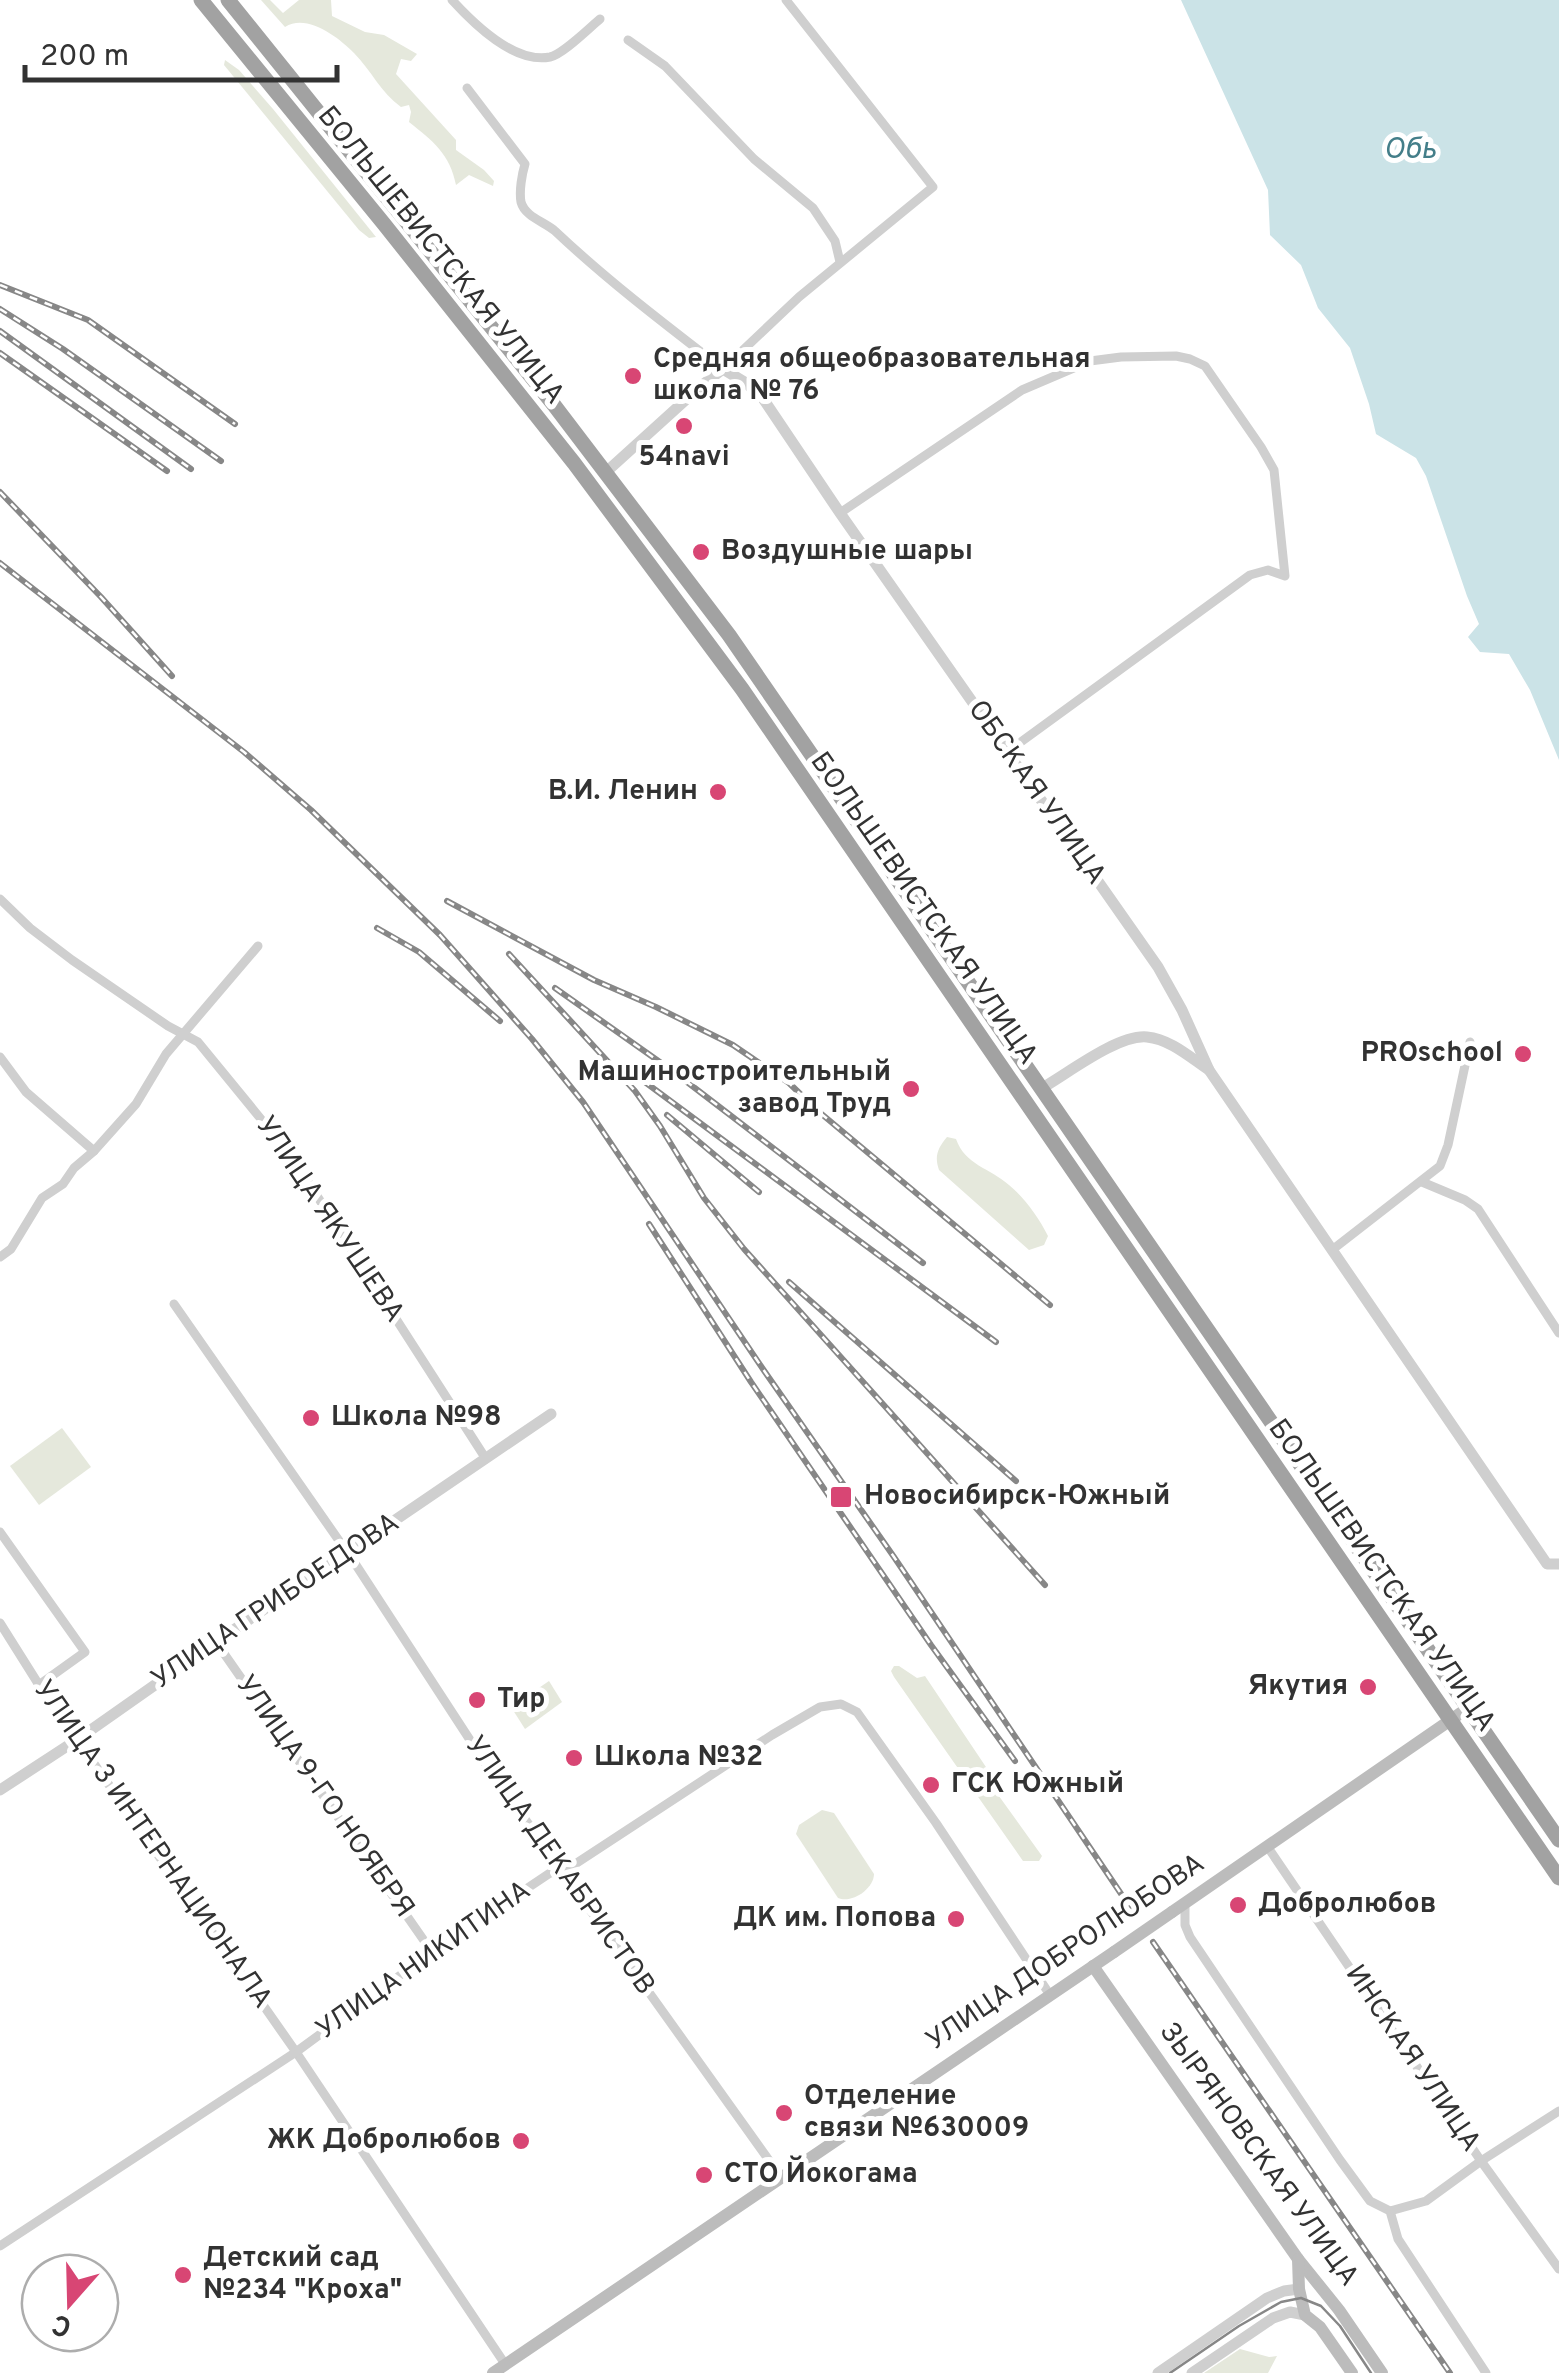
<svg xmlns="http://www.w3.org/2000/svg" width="1559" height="2373" font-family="Overpass,sans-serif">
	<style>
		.green { fill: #e5e8dc }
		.water { fill: #cbe3e7 }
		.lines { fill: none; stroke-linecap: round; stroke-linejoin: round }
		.minor { stroke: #cfcfcf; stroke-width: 9 }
		.tertiary { stroke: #cfcfcf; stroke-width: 11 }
		.secondary { stroke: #bcbcbc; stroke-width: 12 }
		.trunk { stroke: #a2a2a2; stroke-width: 15 }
		.tram { stroke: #878787; stroke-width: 2.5 }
		.rail-casing { stroke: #878787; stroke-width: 6 }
		.rail { stroke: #fff; stroke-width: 2.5; stroke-dasharray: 8; stroke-linecap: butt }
		.secondary-bridge { stroke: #bcbcbc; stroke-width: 12 }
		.poi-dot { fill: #d84674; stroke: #fff; stroke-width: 4 }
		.labels { text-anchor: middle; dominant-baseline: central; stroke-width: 10; stroke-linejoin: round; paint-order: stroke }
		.street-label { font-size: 28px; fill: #323232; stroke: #fff }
		.poi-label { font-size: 28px; font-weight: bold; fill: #323232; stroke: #fff; text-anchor: start }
		.water-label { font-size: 30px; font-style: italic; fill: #437e89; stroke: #fff }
	</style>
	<rect width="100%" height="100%" fill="#fff"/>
	<g class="green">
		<path d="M261,0H270L283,13L299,0H331L332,16L365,32L384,35L417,54L411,61L401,59L396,74L456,140V150L484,170L494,181L493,186L469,175L456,185C450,154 433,141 409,122L411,112L409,105L401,107C381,93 371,70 354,53C338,37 307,13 285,27Z"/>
		<path d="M225,60L239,70L273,109L376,237L369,238L359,230L224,65Z"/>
		<path d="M947,1137L956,1139C965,1165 990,1168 1009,1185C1025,1198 1039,1218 1048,1236L1044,1245L1029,1250L939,1170C934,1156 938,1148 947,1137Z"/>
		<path d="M62,1428L91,1467L39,1505L10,1466Z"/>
		<path d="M894,1666H899L917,1678L925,1676L992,1776L991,1785L1042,1856L1039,1861H1023L894,1677L891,1671Z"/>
		<path d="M549,1681L562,1702L525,1729L511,1707Z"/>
		<path d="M822,1810L834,1813L874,1874C874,1889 851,1904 838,1898L796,1834L799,1825Z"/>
		<path d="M1240,2349L1269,2357L1277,2356L1268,2373H1204Z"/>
	</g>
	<path class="water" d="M1181,0H1559V760L1530,690L1509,654L1480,652L1468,637L1479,624L1467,596L1426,476L1416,458L1376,434L1369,404L1350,348L1318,308L1301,265L1270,235L1268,190Z"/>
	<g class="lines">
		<g class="minor">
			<path d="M452,0C474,24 514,64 550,57C563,54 588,29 600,19"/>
			<path d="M628,40L665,66L754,159L813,208L835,241L840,262"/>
			<path d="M467,88L525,164C522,174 519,191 521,202C525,217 545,222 555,231C608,281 666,325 723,369L799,297L933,187L786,0"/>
			<path d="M840,513L1022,390L1090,361L1121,357L1176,356L1190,359L1205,366L1261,447L1274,470L1285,576L1268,570L1250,575L1007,752"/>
			<path d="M0,899L30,928L72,960L168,1026L198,1042L292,1157L486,1459"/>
			<path d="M0,1057L26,1092L94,1151"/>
			<path d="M1422,1182L1465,1200L1478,1209L1559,1333"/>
			<path d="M1332,1250L1440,1166L1448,1145L1470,1042"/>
			<path d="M0,1257L11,1249L42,1198L63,1184L74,1168L94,1151L136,1104L166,1054L258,946"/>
			<path d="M174,1304L356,1565L485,1763L781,2177"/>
			<path d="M0,1532L85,1652L39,1685"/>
			<path d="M0,1623L39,1685L296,2052L505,2364"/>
			<path d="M216,1642L432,1952"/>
			<path d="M1267,1846L1481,2161L1559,2269"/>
			<path d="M1185,1903V1925L1190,1937L1340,2160L1370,2201L1390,2211L1398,2239L1486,2373"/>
			<path d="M1390,2211L1426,2201L1481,2161L1559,2111"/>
			<path d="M0,2246L296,2052L432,1952L550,1873L563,1872L772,1735L820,1707L841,1704L857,1712L936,1823L1050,1995"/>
		</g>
		<g class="tertiary">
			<path d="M605,473L701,386L723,369L746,383L762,397L840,513L1158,967L1182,1010L1209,1070L1547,1564H1559"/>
			<path d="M1042,1088C1067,1074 1118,1034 1147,1037C1170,1039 1191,1058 1209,1070"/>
			<path d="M0,1790L78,1739L216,1642L551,1414"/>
			<path d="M1158,2373L1267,2298L1284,2291L1299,2289"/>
			<path d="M1192,2373L1273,2318L1290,2312L1305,2315"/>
		</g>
		<g class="secondary">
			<path d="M1172,1912L1468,1708"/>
			<path d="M1093,1966L1298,2259L1339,2310L1382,2373"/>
			<path d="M1298,2259L1299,2289L1305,2315L1320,2327L1352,2373"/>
			<path d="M493,2373L1114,1952"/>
		</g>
		<g class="trunk">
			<path d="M201,0L384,224L574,463L742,689L1559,1878"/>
			<path d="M228,0L554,405L729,635L1559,1840"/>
		</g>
		<path class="tram" d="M1170,2373L1239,2326L1281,2302L1301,2298L1321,2306L1340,2326L1371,2373"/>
		<defs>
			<g id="rail">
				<path d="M0,285L88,320L235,424"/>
				<path d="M0,309L63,349L221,461"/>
				<path d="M0,331L191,469"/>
				<path d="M0,353L167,471"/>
				<path d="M0,492L101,597L172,676"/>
				<path d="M0,563L244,752L311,810L440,935L532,1039L583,1102L765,1372L894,1557L1134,1913"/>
				<path d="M447,901L594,980L656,1007L733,1045L789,1083L818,1111L1050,1305"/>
				<path d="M377,928L419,952L500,1021"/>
				<path d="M509,954L635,1091L660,1126L704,1198L744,1249L1045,1585"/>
				<path d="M555,988L674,1072L923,1263"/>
				<path d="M630,1071L996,1342"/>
				<path d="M667,1115L759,1192"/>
				<path d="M649,1224L751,1382L931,1645L1015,1761"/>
				<path d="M789,1282L1016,1481"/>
				<path d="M1153,1942L1450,2373"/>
			</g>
		</defs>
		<use href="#rail" class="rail-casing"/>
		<use href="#rail" class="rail"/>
		<path class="secondary-bridge" d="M1114,1952L1172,1912"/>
	</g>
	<g class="poi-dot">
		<circle cx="633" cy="376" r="10"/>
		<circle cx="684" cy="426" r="10"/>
		<circle cx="701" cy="552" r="10"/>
		<circle cx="718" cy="792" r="10"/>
		<circle cx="1523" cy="1054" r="10"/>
		<circle cx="911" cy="1089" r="10"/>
		<circle cx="311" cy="1418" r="10"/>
		<rect x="829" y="1485" width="24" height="24" rx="5"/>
		<circle cx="1368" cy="1687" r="10"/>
		<circle cx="477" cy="1700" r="10"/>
		<circle cx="574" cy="1758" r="10"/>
		<circle cx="931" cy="1785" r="10"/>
		<circle cx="1238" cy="1905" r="10"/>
		<circle cx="956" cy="1919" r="10"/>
		<circle cx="784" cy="2113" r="10"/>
		<circle cx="521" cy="2141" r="10"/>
		<circle cx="704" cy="2175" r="10"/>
		<circle cx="183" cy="2275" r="10"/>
	</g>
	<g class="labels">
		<g class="street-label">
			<text transform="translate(440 256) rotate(51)">БОЛЬШЕВИСТСКАЯ УЛИЦА</text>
			<text transform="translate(1036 793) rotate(55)">ОБСКАЯ УЛИЦА</text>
			<text transform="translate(923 909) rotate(55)">БОЛЬШЕВИСТСКАЯ УЛИЦА</text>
			<text transform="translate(329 1220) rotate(56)">УЛИЦА ЯКУШЕВА</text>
			<text transform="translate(1381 1576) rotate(55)">БОЛЬШЕВИСТСКАЯ УЛИЦА</text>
			<text transform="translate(276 1602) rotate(-34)">УЛИЦА ГРИБОЕДОВА</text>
			<text transform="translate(324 1797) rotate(55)">УЛИЦА 9-ГО НОЯБРЯ</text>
			<text transform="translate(152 1845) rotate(55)">УЛИЦА 3 ИНТЕРНАЦИОНАЛА</text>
			<text transform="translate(559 1866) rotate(55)">УЛИЦА ДЕКАБРИСТОВ</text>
			<text transform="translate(1066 1953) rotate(-34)">УЛИЦА ДОБРОЛЮБОВА</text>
			<text transform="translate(424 1961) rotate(-35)">УЛИЦА НИКИТИНА</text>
			<text transform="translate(1412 2059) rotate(56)">ИНСКАЯ УЛИЦА</text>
			<text transform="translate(1258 2155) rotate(54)">ЗЫРЯНОВСКАЯ УЛИЦА</text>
		</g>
		<g class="poi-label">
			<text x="653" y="360">Средняя общеобразовательная<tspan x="653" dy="32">школа № 76</tspan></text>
			<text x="684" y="458" text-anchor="middle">54navi</text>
			<text x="721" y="552">Воздушные шары</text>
			<text x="698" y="792" text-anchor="end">В.И. Ленин</text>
			<text x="1503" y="1054" text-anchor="end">PROschool</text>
			<text x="891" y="1073" text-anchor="end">Машиностроительный<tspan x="891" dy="32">завод Труд</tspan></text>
			<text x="331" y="1418">Школа №98</text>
			<text x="864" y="1497">Новосибирск-Южный</text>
			<text x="1348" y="1687" text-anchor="end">Якутия</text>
			<text x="497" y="1700">Тир</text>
			<text x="594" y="1758">Школа №32</text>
			<text x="951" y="1785">ГСК Южный</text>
			<text x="1258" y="1905">Добролюбов</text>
			<text x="936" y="1919" text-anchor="end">ДК им. Попова</text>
			<text x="804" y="2097">Отделение<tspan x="804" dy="32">связи №630009</tspan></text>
			<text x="501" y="2141" text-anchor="end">ЖК Добролюбов</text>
			<text x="724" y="2175">СТО Йокогама</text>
			<text x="203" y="2259">Детский сад<tspan x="203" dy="32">№234 "Кроха"</tspan></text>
		</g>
		<g class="water-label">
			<text x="1410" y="150">Обь</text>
		</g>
	</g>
	<g transform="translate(70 2303) rotate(200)"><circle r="48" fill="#ffffff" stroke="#adadad" stroke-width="2.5"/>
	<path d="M0-8L18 38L0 25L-18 38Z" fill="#d84674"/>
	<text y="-15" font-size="28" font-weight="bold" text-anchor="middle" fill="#323232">С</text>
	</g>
	<path d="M25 65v15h312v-15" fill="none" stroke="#323232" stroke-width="5"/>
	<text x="40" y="65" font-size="30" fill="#323232" stroke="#ffffff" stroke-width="8" paint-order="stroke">200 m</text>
</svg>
